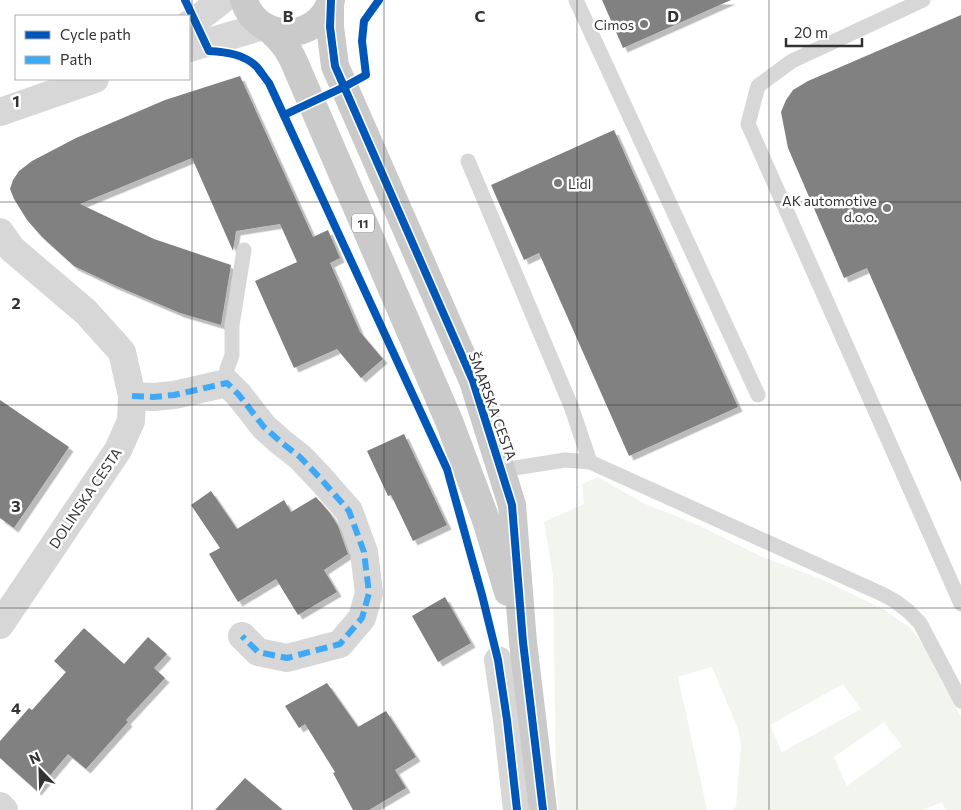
<svg xmlns="http://www.w3.org/2000/svg" width="961" height="810" font-family="Commissioner,sans-serif">
	<style>
		.green { fill: #f1f5ed; fill-rule: evenodd }
		.building { fill: #818181; filter: url(#shadow) }
		.lines { fill: none; stroke-linecap: round; stroke-linejoin: round }
		.service { stroke: #d7d7d7; stroke-width: 15 }
		.minor { stroke: #d7d7d7; stroke-width: 28 }
		.tertiary { stroke: #d7d7d7; stroke-width: 28 }
		.primary { stroke: #cacaca; stroke-width: 28 }
		.quiet { stroke: #3fa9f5; stroke-width: 6; stroke-dasharray: 12 6; stroke-linecap: butt }
		.cycleway-casing { stroke: #fff; stroke-width: 11 }
		.cycleway { stroke: #0057b8; stroke-width: 8 }
		.grid { fill: none; stroke: #333; stroke-width: 1; stroke-opacity: 0.55 }
		.poi-dot { fill: #7a7a7a; stroke: #fff; stroke-width: 2 }
		.labels { text-anchor: middle; dominant-baseline: central; stroke-width: 5; stroke-linejoin: round; paint-order: stroke }
		.shield { fill: #fff; stroke: #707070; stroke-width: 1 }
		.shield-label { font-size: 12px; font-weight: bold; fill: #333 }
		.poi-label { font-size: 14px; fill: #333; stroke: #fff; text-anchor: end }
		.street-label { font-size: 14px; fill: #333; stroke: #fff }
		.grid-label { font-size: 16px; text-anchor: middle; font-weight: bold; fill: #333; stroke: #fff; stroke-width: 5; stroke-linejoin: round; paint-order: stroke }
	</style>
	<defs>
		<filter id="shadow"><feDropShadow dx="4.5" dy="4.5" stdDeviation="0" flood-color="#0004"/></filter>
	</defs>
	<rect width="100%" height="100%" fill="#fff"/>
	<path class="green" d="M598,477L643,503L698,525L760,556L821,579L885,610L911,629L926,648L944,685L961,717V810H946L942,802L923,810H733L736,806L741,745L738,729L712,667L678,677L707,810H559L556,789L553,576L544,522L584,504L582,484ZM843,684L861,709L782,752L770,725ZM884,722L902,746L847,786L834,757Z"/>
	<g class="building">
		<path d="M602,0H731L623,48Z"/>
		<path d="M961,15V482L867,268L844,278L788,148L781,112L786,100L793,90L808,81Z"/>
		<path d="M240,76L313,237L328,230L340,258L330,263L360,332L383,359L361,378L337,349L294,368L255,281L297,262L280,224L236,231L233,251L192,158L80,204L154,239L231,265L221,325L180,313L114,285L74,266L42,237L27,220L14,199L10,189L13,180L19,171L32,161L76,138L165,100Z"/>
		<path d="M614,130L738,407L629,456L539,253L524,260L491,185Z"/>
		<path d="M0,400L69,447L14,528L0,518Z"/>
		<path d="M404,434L447,525L413,541L391,495L388,496L367,451Z"/>
		<path d="M211,491L237,529L284,500L291,512L316,497L330,513L338,526L348,554L324,570L337,592L298,615L276,579L238,602L209,554L220,548L191,505Z"/>
		<path d="M445,597L471,643L438,662L412,616Z"/>
		<path d="M84,628L124,664L148,637L167,654L154,668L165,678L126,720L128,722L86,769L68,754L37,791L0,758V741L29,708L32,710L66,672L54,661Z"/>
		<path d="M327,683L358,727L386,711L416,757L395,770L406,788L369,810H353L333,773L335,772L305,724L299,728L285,706Z"/>
		<path d="M245,778L283,810H215Z"/>
	</g>
	<g class="lines">
		<g class="service">
			<path d="M576,0L758,395"/>
			<path d="M923,0L792,61L758,86L748,124L961,604"/>
			<path d="M468,161L571,406L590,462"/>
			<path d="M227,383V369L232,355V325L244,250"/>
			<path d="M502,470L565,460L590,462L882,594L895,601L908,611L920,623L961,701"/>
		</g>
		<g class="minor">
			<path d="M0,232L12,249L86,312L122,352L132,396L131,421L118,450L0,625"/>
			<path d="M132,396L153,397L174,395L227,383L239,395L264,427L282,443L300,457L320,478L349,511L364,552L369,593L362,618L340,644L287,658L258,652L242,636"/>
			<path d="M498,660L507,720L517,810"/>
			<path d="M0,806L4,810"/>
		</g>
		<g class="tertiary">
			<path d="M189,24L195,21L222,0"/>
			<path d="M189,48L263,26"/>
			<path d="M0,112L95,79"/>
		</g>
		<g class="primary">
			<path d="M244,0C256,43 319,43 331,0"/>
			<path d="M330,4V27L335,66L473,381L512,505L523,642L543,810"/>
			<path d="M269,29C282,41 288,48 295,64L449,421L486,520L508,592"/>
		</g>
		<path class="quiet" d="M132,396L153,397L174,395L227,383L239,395L264,427L282,443L300,457L320,478L349,511L364,552L369,593L362,618L340,644L287,658L258,652L242,636"/>
		<defs>
			<g id="cycleway">
				<path d="M185,0L209,51C226,52 244,54 257,67C261,72 265,78 269,83L447,469L482,595L498,660L507,720L517,810"/>
				<path d="M331,0L330,27L335,66L473,381L512,505L523,642L543,810"/>
				<path d="M284,115L344,87L366,75L362,41L364,21L379,0"/>
			</g>
		</defs>
		<use href="#cycleway" class="cycleway-casing"/>
		<use href="#cycleway" class="cycleway"/>
	</g>
	<path class="grid" d="M192,0V810M384,0V810M577,0V810M769,0V810M0,202H961M0,405H961M0,608H961"/>
	<g class="poi-dot">
		<circle cx="644" cy="24" r="5"/>
		<circle cx="558" cy="183" r="5"/>
		<circle cx="887" cy="208" r="5"/>
	</g>
	<g class="labels">
		<rect class="shield" x="352" y="213.5" width="22" height="19" rx="4"/>
		<g class="shield-label">
			<text x="363" y="223">11</text>
		</g>
		<g class="poi-label">
			<text x="634" y="24">Cimos</text>
			<text x="568" y="183" text-anchor="start">Lidl</text>
			<text x="877" y="200">AK automotive<tspan x="877" dy="16">d.o.o.</tspan></text>
		</g>
		<g class="street-label">
			<text transform="translate(493 406) rotate(70)">ŠMARSKA CESTA</text>
			<text transform="translate(85 498) rotate(-56)">DOLINSKA CESTA</text>
		</g>
	</g>
	<g class="grid-label">
		<text x="288" y="22">B</text>
		<text x="480" y="22">C</text>
		<text x="673" y="22">D</text>
		<text x="16" y="107">1</text>
		<text x="16" y="309">2</text>
		<text x="16" y="512">3</text>
		<text x="16" y="714">4</text>
	</g>
	<rect x="15" y="15" width="175" height="65" fill="#ffffff" stroke="#adadad"/>
	<rect x="25" y="31" width="25" height="8" fill="#0057b8" stroke="#adadad"/>
	<text x="60" y="40" font-size="15" fill="#333333">Cycle path</text>
	<rect x="25" y="56" width="25" height="8" fill="#3fa9f5" stroke="#adadad"/>
	<text x="60" y="65" font-size="15" fill="#333333">Path</text>
	<g transform="translate(40 770) rotate(337)" stroke="#ffffff" stroke-width="4" paint-order="stroke">
	<path d="M0-4L9 19L0 12L-9 19Z" fill="#333333"/>
	<text y="-8" font-size="14" font-weight="bold" text-anchor="middle" fill="#333333">N</text>
	</g>
	<path d="M786 38v8h76v-8" fill="none" stroke="#333333" stroke-width="2.5"/>
	<text x="794" y="38" font-size="15" fill="#333333" stroke="#ffffff" stroke-width="4" paint-order="stroke">20 m</text>
</svg>
